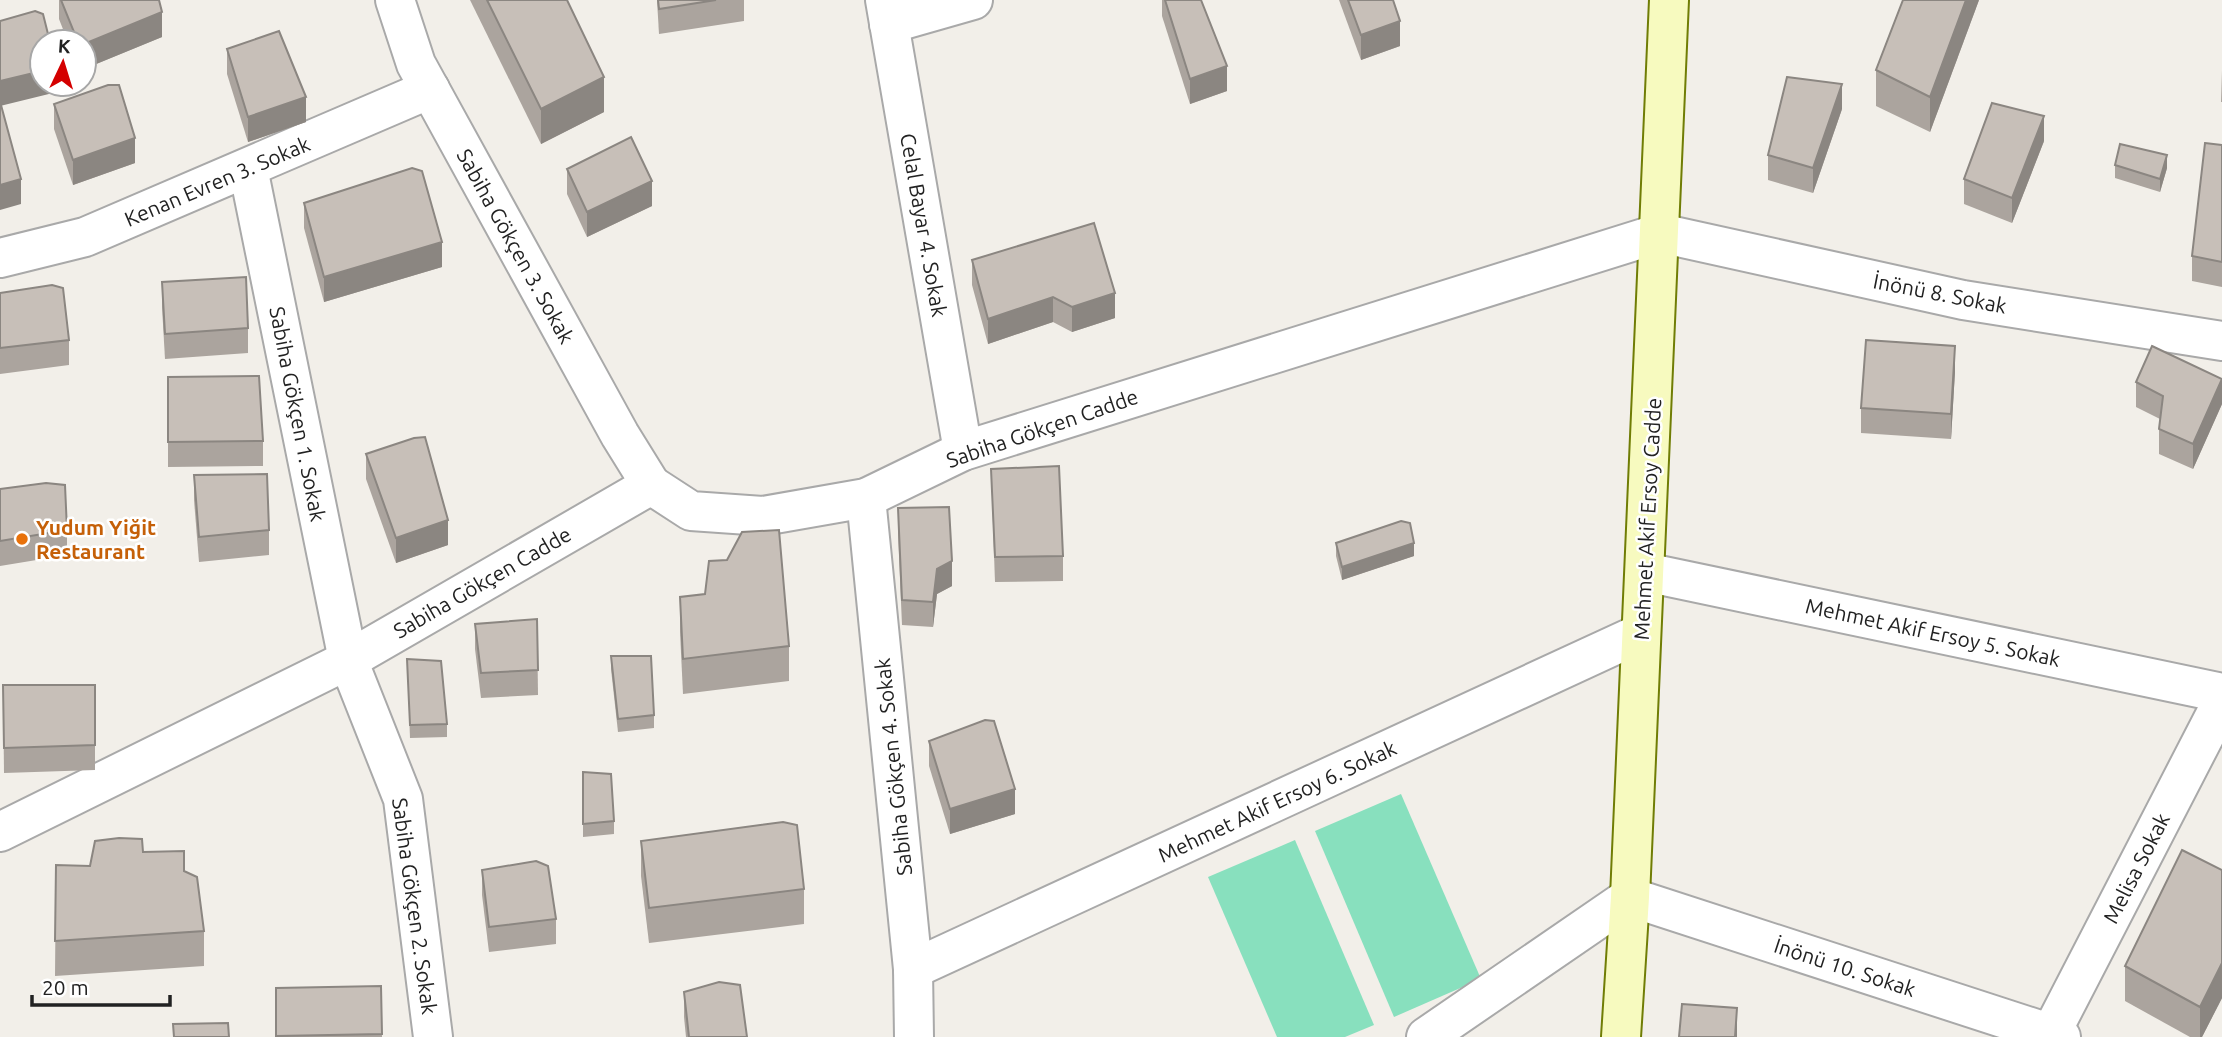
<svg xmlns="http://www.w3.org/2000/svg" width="2222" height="1037" font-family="Ubuntu,sans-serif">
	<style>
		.pitch { fill: #88e0be }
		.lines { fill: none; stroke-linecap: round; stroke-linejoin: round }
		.street-casing { stroke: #a9a9a9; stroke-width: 42 }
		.secondary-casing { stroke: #707d05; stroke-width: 42 }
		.street { stroke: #fff; stroke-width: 38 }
		.secondary { stroke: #f7fabf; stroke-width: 38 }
		.wall { fill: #aba49e }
		.shaded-wall { fill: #8b8681 }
		.building { fill: #c7bfb8; stroke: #8b8681; stroke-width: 2 }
		.food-dot { fill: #e8710a; stroke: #fff; stroke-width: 2.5 }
		.labels { text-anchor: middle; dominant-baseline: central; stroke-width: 5; stroke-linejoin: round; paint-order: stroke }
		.street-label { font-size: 21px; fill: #222; stroke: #fff }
		.food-label { font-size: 21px; font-weight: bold; fill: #c56008; stroke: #fff; text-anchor: start }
	</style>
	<rect width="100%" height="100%" fill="#f2efe9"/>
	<g class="pitch">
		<path d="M1401,794L1481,979L1394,1017L1315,831Z"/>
		<path d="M1295,840L1374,1025L1345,1037H1277L1208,877Z"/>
	</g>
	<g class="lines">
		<defs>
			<g id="street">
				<path d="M395,0L416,64L620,435L651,485"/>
				<path d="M885,0L963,451"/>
				<path d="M889,24L973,0"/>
				<path d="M248,168L348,660L403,799L433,1037"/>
				<path d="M0,258L85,237L430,89"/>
				<path d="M866,498L913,969L914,1037"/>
				<path d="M1645,572L2222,693"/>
				<path d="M0,832L348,660L651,485L691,511L763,516L866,498L963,451L1660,233L1963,300L2222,341"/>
				<path d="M913,969L1641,633"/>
				<path d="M2051,1033L2222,702"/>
				<path d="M1426,1037L1630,897L2061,1037"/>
			</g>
			<path id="secondary" d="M1621,1037L1630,897L1669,0"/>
		</defs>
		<use href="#street" class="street-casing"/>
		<use href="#secondary" class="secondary-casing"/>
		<use href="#street" class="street"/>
		<use href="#secondary" class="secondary"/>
	</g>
	<g class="wall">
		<path d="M59,0H159L162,37L84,69V42H68L59,19Z"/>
		<path d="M470,0H567L604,112L541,144Z"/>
		<path d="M657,0H744V21L659,34Z"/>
		<path d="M1162,0H1201L1227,91L1190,104L1162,16Z"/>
		<path d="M1339,0H1393L1400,46L1361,60Z"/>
		<path d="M1979,0L1930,132L1876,106V70Z"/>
		<path d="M227,49L306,122L248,142L227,74Z"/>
		<path d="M2222,71V102H2221Z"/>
		<path d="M54,104L135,163L73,185L54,129Z"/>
		<path d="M1842,109L1813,193L1768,180V155Z"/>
		<path d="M2044,141L2012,223L1964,204V179Z"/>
		<path d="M2222,145V287L2192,281V256Z"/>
		<path d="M2115,165L2167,168L2160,192L2115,178Z"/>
		<path d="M567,169L652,206L587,237L567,194Z"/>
		<path d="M304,203L442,267L324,302L304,228Z"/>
		<path d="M972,260L1115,318L1072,332L1053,322L988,344L972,285Z"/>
		<path d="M162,282L248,328V353L165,359L162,307Z"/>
		<path d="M0,293L69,340V365L0,374Z"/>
		<path d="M1955,371L1951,439L1861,433V408Z"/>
		<path d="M168,377L263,441V466L168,467Z"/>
		<path d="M2136,382L2222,404L2193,469L2159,454V429L2160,419L2136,407Z"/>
		<path d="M366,454L448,545L396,563L366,479Z"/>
		<path d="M991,469L1063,556V581L995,582Z"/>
		<path d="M194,475L269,530V555L199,562L194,500Z"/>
		<path d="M0,489L67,530V555L0,566Z"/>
		<path d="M898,508L952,586L937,594L933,627L902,625L898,533Z"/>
		<path d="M1336,543L1414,556L1342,580L1336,556Z"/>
		<path d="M680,597L789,646V681L683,694L680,632Z"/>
		<path d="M537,619L538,695L481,698L475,649V624Z"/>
		<path d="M611,656L654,715V728L618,732L611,669Z"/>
		<path d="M407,659L447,724V737L410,738Z"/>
		<path d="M3,685H95V770L4,773Z"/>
		<path d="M929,741L1015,814L950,834L929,766Z"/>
		<path d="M583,772L614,821V834L583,837Z"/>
		<path d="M641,841L804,889V924L649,943L641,876Z"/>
		<path d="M143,852L184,871L204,931V966L55,976L56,865L90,866Z"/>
		<path d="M482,870L556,919V944L489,952L482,895Z"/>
		<path d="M2125,966L2222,998L2202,1037H2190L2125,1001Z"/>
		<path d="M381,986L382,1037H276V988Z"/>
		<path d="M684,992L747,1037H686L684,1017Z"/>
	</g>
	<g class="shaded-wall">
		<path d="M1966,0H1979L1930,132V97Z"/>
		<path d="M162,12V37L84,69V44Z"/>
		<path d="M1400,21V46L1361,60V35Z"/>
		<path d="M1227,66V91L1190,104V79Z"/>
		<path d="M42,71V84H57V92L0,106V81Z"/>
		<path d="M604,77V112L541,144V109Z"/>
		<path d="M1842,84V109L1813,193V168Z"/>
		<path d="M306,97V122L248,142V117Z"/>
		<path d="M2044,116V141L2012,223V198Z"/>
		<path d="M135,138V163L73,185V160Z"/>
		<path d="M2167,155V168L2160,192V179Z"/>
		<path d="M21,179V204L0,210V185Z"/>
		<path d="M652,181V206L587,237V212Z"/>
		<path d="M442,242V267L324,302V277Z"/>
		<path d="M1115,293V318L1072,332V307Z"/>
		<path d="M1053,297V322L988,344V319Z"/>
		<path d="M1955,346V371L1951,439V414Z"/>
		<path d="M2222,379V404L2193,469V444Z"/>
		<path d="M448,520V545L396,563V538Z"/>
		<path d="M1414,543V556L1342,580V567Z"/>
		<path d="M952,561V586L937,594L933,627V602L937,569Z"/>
		<path d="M1015,789V814L950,834V809Z"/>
		<path d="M2222,963V998L2202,1037H2200V1007Z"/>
		<path d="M1737,1008V1037H1735Z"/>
	</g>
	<g class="building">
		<path d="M61,0H159L162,12L84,44V42H78Z"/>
		<path d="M487,0H567L604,77L541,109Z"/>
		<path d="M658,0H716L659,9Z"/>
		<path d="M1165,0H1201L1227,66L1190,79Z"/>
		<path d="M1348,0H1393L1400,21L1361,35Z"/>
		<path d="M1903,0H1966L1930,97L1876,70Z"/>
		<path d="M35,11L43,14L50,42H42V71L0,81V21Z"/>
		<path d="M279,31L306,97L248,117L227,49Z"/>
		<path d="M1787,77L1842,84L1813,168L1768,155Z"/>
		<path d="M108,85H119L135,138L73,160L54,104Z"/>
		<path d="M1992,103L2044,116L2012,198L1964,179Z"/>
		<path d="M0,104L1,105L21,179L0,185Z"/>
		<path d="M631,137L652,181L587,212L567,169Z"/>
		<path d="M2205,143L2222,145V262L2192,256Z"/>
		<path d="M2120,144L2167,155L2160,179L2115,165Z"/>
		<path d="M412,168L422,171L442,242L324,277L304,203Z"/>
		<path d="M1094,223L1115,293L1072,307L1053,297L988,319L972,260Z"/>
		<path d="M246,277L248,328L165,334L162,282Z"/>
		<path d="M52,285L63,288L69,340L0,348V293Z"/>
		<path d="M1866,340L1955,346L1951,414L1861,408Z"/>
		<path d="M2152,346L2222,379L2193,444L2159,429L2163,396L2136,382Z"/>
		<path d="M259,376L263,441L168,442V377Z"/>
		<path d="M425,437L448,520L396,538L366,454L414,438Z"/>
		<path d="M1059,466L1063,556L995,557L991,469Z"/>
		<path d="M267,474L269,530L199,537L194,475Z"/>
		<path d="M46,483L65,485L67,530L0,541V489Z"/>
		<path d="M949,507L952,561L937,569L933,602L902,600L898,508Z"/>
		<path d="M1401,521L1410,523L1414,543L1342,567L1336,543Z"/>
		<path d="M779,530L789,646L683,659L680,597L705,594L709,561L727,560L742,532Z"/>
		<path d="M537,619L538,670L481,673L475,624Z"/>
		<path d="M611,656H651L654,715L618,719Z"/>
		<path d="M407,659L441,661L447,724L410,725Z"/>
		<path d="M3,685H95V745L4,748Z"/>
		<path d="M985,720L994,721L1015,789L950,809L929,741Z"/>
		<path d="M583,772L611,774L614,821L583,824Z"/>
		<path d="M783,822L797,825L804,889L649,908L641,841Z"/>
		<path d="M119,838L142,839L143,852L184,851V871L197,877L204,931L55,941L56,865L90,866L95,841Z"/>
		<path d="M2182,850L2222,870V963L2200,1007L2125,966Z"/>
		<path d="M536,861L548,866L556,919L489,927L482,870Z"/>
		<path d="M719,982L740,985L747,1037H689L684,992Z"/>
		<path d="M381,986L382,1034L276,1036V988Z"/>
		<path d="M1682,1004L1737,1008L1735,1037H1679Z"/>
		<path d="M228,1023L229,1037H174L173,1024Z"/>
	</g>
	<circle class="food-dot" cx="22" cy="539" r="7"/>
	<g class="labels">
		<g class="street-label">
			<text transform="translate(217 181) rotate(-23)">Kenan Evren 3. Sokak</text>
			<text transform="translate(924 225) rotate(80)">Celal Bayar 4. Sokak</text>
			<text transform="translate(516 246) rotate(61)">Sabiha Gökçen 3. Sokak</text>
			<text transform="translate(1940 293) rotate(11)">İnönü 8. Sokak</text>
			<text transform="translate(298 414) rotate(79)">Sabiha Gökçen 1. Sokak</text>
			<text transform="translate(1042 428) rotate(-19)">Sabiha Gökçen Cadde</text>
			<text transform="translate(1647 519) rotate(-87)">Mehmet Akif Ersoy Cadde</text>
			<text transform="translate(482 582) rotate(-30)">Sabiha Gökçen Cadde</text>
			<text transform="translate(1933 632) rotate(12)">Mehmet Akif Ersoy 5. Sokak</text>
			<text transform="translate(893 767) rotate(-96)">Sabiha Gökçen 4. Sokak</text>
			<text transform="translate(1277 801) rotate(-25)">Mehmet Akif Ersoy 6. Sokak</text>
			<text transform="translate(2136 868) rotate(-63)">Melisa Sokak</text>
			<text transform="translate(415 906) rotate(82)">Sabiha Gökçen 2. Sokak</text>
			<text transform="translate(1845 967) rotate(18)">İnönü 10. Sokak</text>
		</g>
		<g class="food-label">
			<text x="36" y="527">Yudum Yiğit<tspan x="36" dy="24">Restaurant</tspan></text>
		</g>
	</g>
	<g transform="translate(63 63) rotate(4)"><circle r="33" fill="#ffffff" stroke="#a7a7a7" stroke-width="2"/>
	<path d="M0-5L12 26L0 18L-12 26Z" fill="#d40000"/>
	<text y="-10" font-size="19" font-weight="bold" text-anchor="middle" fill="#222222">K</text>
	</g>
	<path d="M32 995v10h138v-10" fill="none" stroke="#222222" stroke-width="3.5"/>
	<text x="42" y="995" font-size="21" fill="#222222" stroke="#ffffff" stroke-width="5" paint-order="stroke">20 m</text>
</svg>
